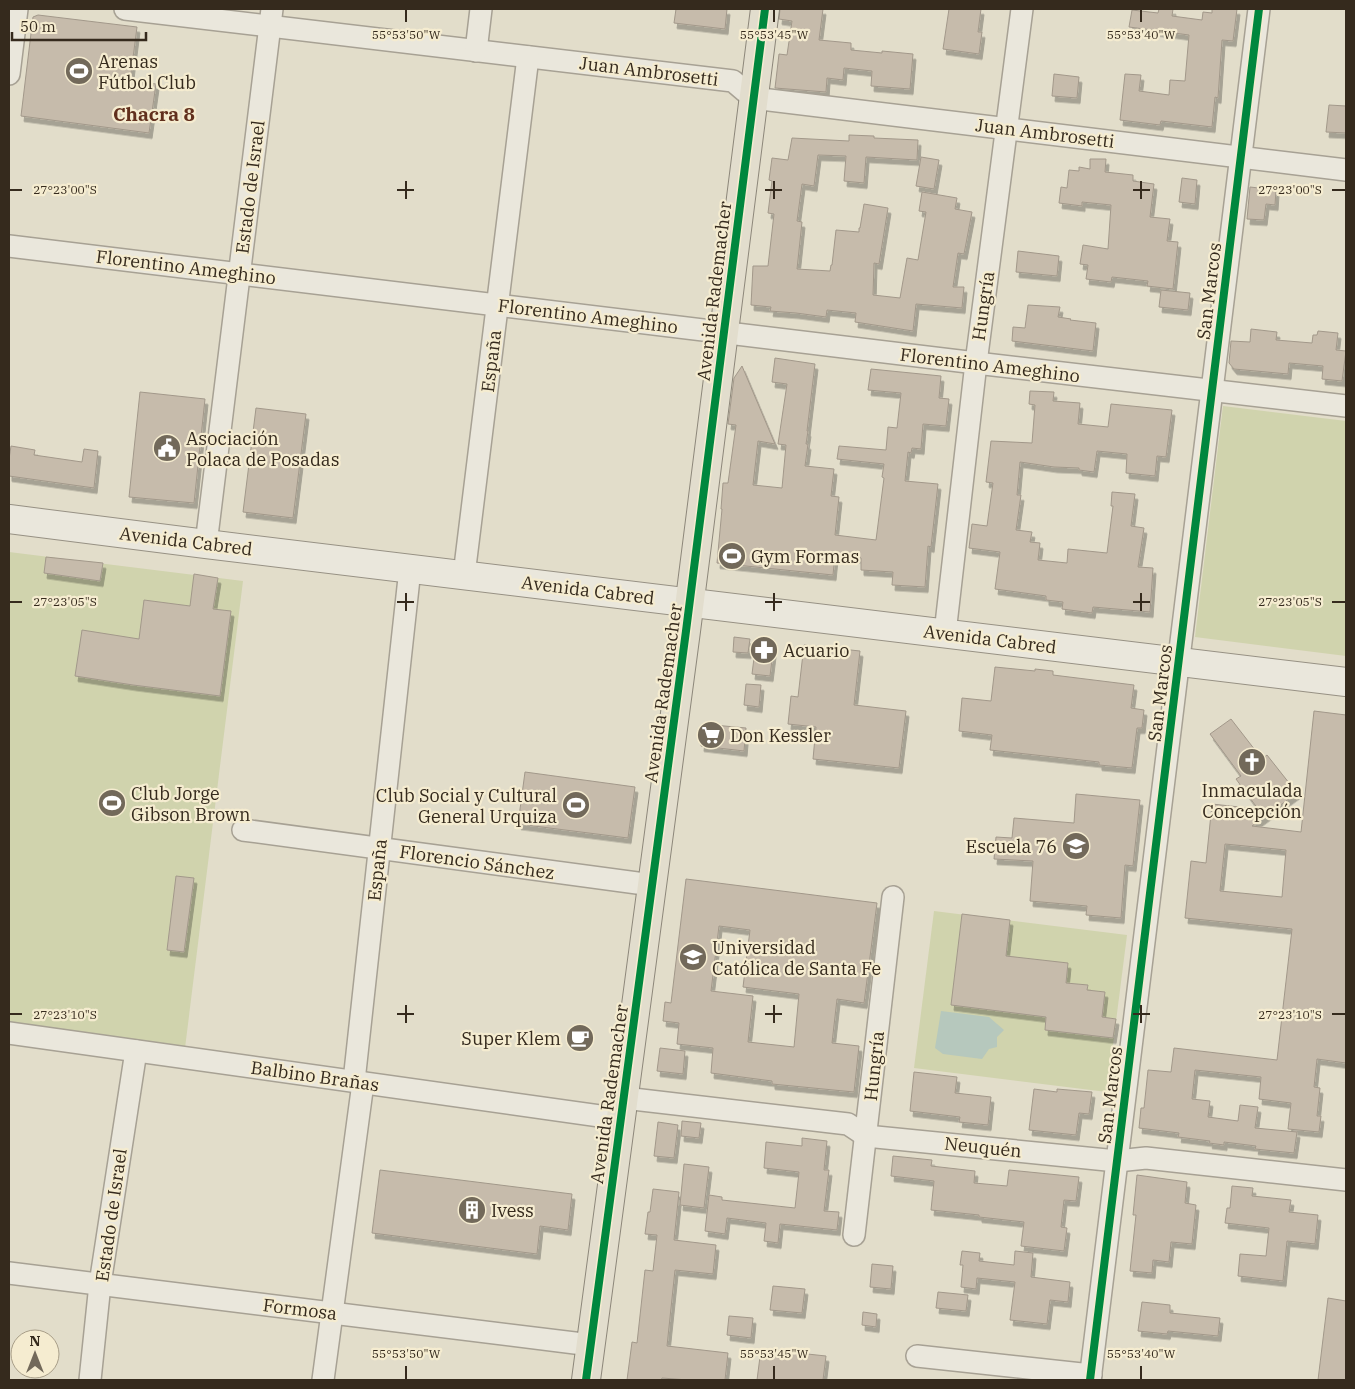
<svg xmlns="http://www.w3.org/2000/svg" width="1355" height="1389" font-family="'IBM Plex Serif',serif">
	<style>
		.green { fill: #d0d3ad }
		.water { fill: #b6c8bd }
		.building { fill: #c6bbab; stroke: #a2988a; fill-rule: evenodd; filter: url(#shadow) }
		.lines { fill: none; stroke-linecap: round; stroke-linejoin: round }
		.street-casing { stroke: #a7a194; stroke-width: 24 }
		.secondary-casing { stroke: #979184; stroke-width: 30 }
		.primary-casing { stroke: #8d877a; stroke-width: 30 }
		.street { stroke: #eae7dc; stroke-width: 21 }
		.secondary { stroke: #eae7dc; stroke-width: 28 }
		.primary { stroke: #e2ddcd; stroke-width: 28 }
		.cycleway-casing { stroke: #f5ecd0; stroke-width: 11 }
		.cycleway { stroke: #00873e; stroke-width: 8 }
		.ticks { fill: none; stroke: #352a1d; stroke-width: 2 }
		.labels { text-anchor: middle; dominant-baseline: central; stroke-width: 4.5; stroke-linejoin: round; paint-order: stroke }
		.poi-label { font-size: 18px; fill: #352a1d; stroke: #f5ecd0; text-anchor: start }
		.street-label { font-size: 18px; fill: #352a1d; stroke: #f5ecd0 }
		.neighbourhood-label { font-size: 19px; font-weight: bold; fill: #612f1d; stroke: #f5ecd0 }
		.ticks-label { font-size: 12px; text-anchor: middle; fill: #352a1d; stroke: #f5ecd0; stroke-width: 4.5; stroke-linejoin: round; paint-order: stroke }
	</style>
	<defs>
		<filter id="shadow"><feDropShadow dx="3" dy="5.5" stdDeviation="0" flood-color="#0004"/></filter>
	</defs>
	<rect width="100%" height="100%" fill="#e2ddca"/>
	<g class="green">
		<path d="M1223,406L1346,421V656L1195,637Z"/>
		<path d="M9,552L243,581L185,1048L9,1026Z"/>
		<path d="M934,911L1127,935L1107,1092L914,1068Z"/>
	</g>
	<path class="water" d="M941,1011L989,1017L1004,1030L997,1037V1047L989,1049L982,1059L943,1054L935,1048Z"/>
	<g class="building">
		<path d="M676,9H727L725,29L674,23Z"/>
		<path d="M780,9H823L819,40L851,43V50L882,53V51L913,54L910,89L871,86L872,71L844,68L843,80L827,78L826,92L775,88L779,54L787,55L792,21L779,19Z"/>
		<path d="M949,9H981L978,32H982L979,54L943,49Z"/>
		<path d="M1159,9H1173L1172,16L1202,20L1203,12L1212,13V9H1237L1233,41L1222,40L1218,98L1215,97L1212,127L1161,121L1160,125L1120,120L1125,74L1141,75L1139,91L1169,95L1170,80L1185,81L1189,35L1129,27L1132,10L1158,13Z"/>
		<path d="M38,15L137,27L130,81L156,84L149,133L21,116L33,17Z"/>
		<path d="M1054,74L1079,77L1077,98L1052,96Z"/>
		<path d="M1329,105L1346,106V133L1326,132Z"/>
		<path d="M849,135L874,136V138L918,140L917,160L866,157L864,183L844,181L846,156L818,155L814,186L802,184L797,221L802,222L797,269L830,271L831,265H832L836,230L859,232V228H860L864,204L888,208L879,264L874,263L873,295L900,298L907,258L918,260L926,212L919,211L922,192L957,198L955,209L972,212L964,254L958,253L953,287H964L962,308L916,304L913,331L855,322L856,313L827,310L826,317L796,313L770,311L771,307L751,305L753,266H768L774,214L768,213L772,181L769,180L772,158L788,160L792,138L849,141Z"/>
		<path d="M921,157L939,160L934,189L916,186Z"/>
		<path d="M1090,159H1106L1105,172L1133,175V181L1154,184L1150,217L1170,219L1167,241L1178,242L1173,289L1147,286L1148,281L1112,277L1111,282L1086,279L1088,265L1080,264L1083,245L1108,249L1111,205L1082,202V206L1059,203L1061,187L1067,188L1069,170L1079,171V167L1090,169Z"/>
		<path d="M1182,178L1197,180L1195,204L1179,202Z"/>
		<path d="M1250,187L1276,190L1275,205L1266,204L1264,220L1247,219Z"/>
		<path d="M1018,251L1059,256L1057,276L1016,272Z"/>
		<path d="M1161,290L1190,293L1188,310L1159,307Z"/>
		<path d="M1028,305L1060,307L1058,317L1071,319L1070,320L1096,323L1093,351L1012,341L1013,327L1025,328Z"/>
		<path d="M1251,329L1277,332L1276,340L1312,343L1313,335H1317L1318,331L1338,333L1336,350L1346,351L1342,381L1322,379L1323,366L1289,363L1288,374L1234,369L1229,363L1231,341L1250,342Z"/>
		<path d="M775,358L815,364L807,431H808L806,444H808L805,466L834,469L831,496L839,497L835,535L876,540L884,478L882,477L884,464L837,459L839,446L886,450L888,427L897,428L901,393L868,390L871,369L941,376L939,398L949,399L946,426L923,424L921,449L912,448L911,453L908,452L905,481L938,484L931,547L928,546L925,587L892,585L893,572L861,570V558L835,555L833,575L717,563L722,509H721L723,483H728L736,425L728,424L734,378L742,366L775,444L758,441L753,485L782,488L786,445L778,444L787,384L772,382Z"/>
		<path d="M1030,391L1054,392L1053,401L1080,403L1078,424L1108,427L1111,404L1172,410L1166,457L1157,456L1155,476L1126,473L1127,454L1097,451L1094,472L1079,470V468L1054,467L1020,462L1017,495H1021L1016,530L1032,532L1030,542L1040,543L1038,560L1067,563L1068,549L1107,553L1113,506H1111L1112,492L1135,494L1131,526L1144,528L1138,567L1153,568L1150,612L1093,607L1092,613L1062,609L1063,602L1046,600V596L995,589L1000,552L969,548L972,524L987,526L993,483L986,482L991,441L1032,443L1035,405L1029,404Z"/>
		<path d="M140,392L205,399L194,503L129,497Z"/>
		<path d="M256,408L306,414L293,518L243,512Z"/>
		<path d="M11,446L35,450L34,455L82,462L84,449L98,451L94,488L9,476V459Z"/>
		<path d="M46,557L103,563L100,581L44,573Z"/>
		<path d="M194,574L218,578L213,609L231,611L220,696L133,685L75,676L82,630L139,639L144,600L190,606Z"/>
		<path d="M734,637L750,639L748,653L733,652Z"/>
		<path d="M756,642L774,644L770,676L752,674Z"/>
		<path d="M804,645L860,651L854,705L906,711L899,768L813,759L816,727L788,724L791,696L798,697Z"/>
		<path d="M995,667L1035,671V669L1053,671V675L1134,685L1131,708L1144,710L1142,728H1137L1132,768L1099,765V762L990,750L992,735L959,731L962,698L991,701Z"/>
		<path d="M746,684L761,685L759,707L744,705Z"/>
		<path d="M1314,711L1346,715V1063L1317,1059L1314,1087L1320,1088L1317,1116H1321L1319,1132L1288,1129L1291,1103L1259,1099L1261,1077L1195,1070L1192,1099L1210,1101L1208,1117L1238,1121L1240,1105L1258,1107L1255,1128L1297,1132L1294,1153L1255,1149L1256,1146L1224,1142V1145L1209,1143L1210,1141L1178,1137L1179,1133L1139,1128L1141,1108H1144L1148,1070L1171,1072L1174,1048L1277,1060L1292,929L1185,918L1191,861L1206,863L1212,804L1258,809L1236,779L1241,776L1210,734L1231,719L1262,759L1267,755L1297,793L1252,826L1301,832ZM1225,844L1286,850L1282,897L1220,891Z"/>
		<path d="M703,724L746,728L744,751L701,746Z"/>
		<path d="M525,772L635,787L628,838L518,824Z"/>
		<path d="M1076,794L1140,800L1133,866L1125,865L1121,918L1086,915L1087,906L1030,901L1033,861L994,859L996,837L1012,838L1014,818L1074,823Z"/>
		<path d="M176,876L194,878L184,952L167,950Z"/>
		<path d="M686,879L877,903L864,1003L837,999L832,1043L859,1046L854,1092L772,1084V1081L711,1073L713,1048L677,1044L679,1023L663,1021L665,1002L671,1003ZM719,926L750,930L743,987L799,994L794,1047L748,1042L753,996L711,991Z"/>
		<path d="M962,914L1010,920L1006,956L1068,963L1066,983L1088,985L1087,990L1105,992L1102,1017L1116,1019L1113,1038L1045,1030L1046,1017L951,1005Z"/>
		<path d="M660,1048L685,1051L683,1074L657,1071Z"/>
		<path d="M914,1072L957,1077L955,1093L991,1097L988,1125L959,1122L960,1117L910,1111Z"/>
		<path d="M1034,1089L1057,1092V1089L1092,1092L1089,1114L1079,1113L1076,1135L1029,1130Z"/>
		<path d="M682,1121L701,1123L699,1138L681,1136Z"/>
		<path d="M658,1122L678,1125L674,1158L654,1156Z"/>
		<path d="M802,1138L827,1141L824,1170H829L824,1211L839,1212L837,1230L780,1224L778,1243L764,1241L766,1223L727,1218L725,1234L705,1231L709,1195L722,1197V1200L795,1208L799,1172L764,1168L766,1142L802,1146Z"/>
		<path d="M893,1156L932,1160L931,1166L975,1171L974,1183L1007,1186L1009,1170L1079,1177L1076,1201L1064,1200L1061,1227L1067,1228L1064,1251L1021,1246L1024,1222L979,1217V1215L931,1210L934,1181L891,1176Z"/>
		<path d="M684,1164L709,1167L704,1208L680,1205Z"/>
		<path d="M380,1170L572,1194L568,1230L540,1226L537,1254L372,1233Z"/>
		<path d="M1137,1175L1187,1182L1185,1203L1196,1205L1192,1244L1171,1242L1169,1262L1153,1260L1152,1273L1130,1271L1136,1215H1133Z"/>
		<path d="M1232,1186L1253,1188L1252,1196L1291,1200L1289,1212L1318,1215L1315,1244L1287,1241L1283,1281L1238,1276L1240,1254L1266,1256L1269,1228L1225,1223L1227,1208H1230Z"/>
		<path d="M653,1189L679,1192L674,1240L716,1245L713,1274L675,1270L667,1346L728,1353L725,1380H688L662,1378L661,1380H627L632,1342L637,1343L645,1270L653,1271L657,1235L645,1234L648,1212H650Z"/>
		<path d="M962,1251L980,1253L979,1261L1014,1265L1015,1251L1033,1253L1031,1277L1070,1282L1068,1302L1050,1300L1047,1324L1010,1320L1015,1282L977,1278L976,1289L961,1287L963,1265H960Z"/>
		<path d="M872,1264L893,1266L891,1289L870,1287Z"/>
		<path d="M773,1286L805,1289L802,1313L770,1310Z"/>
		<path d="M938,1292L968,1295L966,1311L936,1308Z"/>
		<path d="M1328,1298L1346,1301V1380H1318Z"/>
		<path d="M1142,1302L1170,1305V1313L1220,1318L1218,1336L1168,1331L1167,1334L1138,1331Z"/>
		<path d="M863,1312L877,1314L876,1327L862,1325Z"/>
		<path d="M729,1316L753,1318L751,1338L727,1335Z"/>
		<path d="M761,1349L826,1356L823,1380H757Z"/>
	</g>
	<g class="lines">
		<defs>
			<g id="street">
				<path d="M125,9L733,81L753,98L1346,170"/>
				<path d="M476,51L481,9"/>
				<path d="M9,74L17,9"/>
				<path d="M9,246L976,363L1346,406"/>
				<path d="M206,544L272,9"/>
				<path d="M464,575L528,57"/>
				<path d="M945,633L976,363L1022,9"/>
				<path d="M243,830L652,885"/>
				<path d="M9,1033L621,1119"/>
				<path d="M354,1081L410,569"/>
				<path d="M624,1098L848,1124L866,1136L1117,1161L1146,1158L1346,1180"/>
				<path d="M854,1235L893,897"/>
				<path d="M9,1273L591,1345"/>
				<path d="M917,1356L1091,1375"/>
				<path d="M90,1380L100,1284L136,1051"/>
				<path d="M323,1380L363,1083"/>
				<path d="M1090,1380L1259,9"/>
			</g>
			<path id="secondary" d="M9,519L206,544L1346,682"/>
			<path id="primary" d="M586,1380L686,631L765,9"/>
		</defs>
		<use href="#street" class="street-casing"/>
		<use href="#secondary" class="secondary-casing"/>
		<use href="#primary" class="primary-casing"/>
		<use href="#street" class="street"/>
		<use href="#secondary" class="secondary"/>
		<use href="#primary" class="primary"/>
		<defs>
			<g id="cycleway">
				<path d="M586,1380L686,631L765,9"/>
				<path d="M1090,1380L1259,9"/>
			</g>
		</defs>
		<use href="#cycleway" class="cycleway-casing"/>
		<use href="#cycleway" class="cycleway"/>
	</g>
	<path class="ticks" d="M406,10V22M774,10V22M1141,10V22M406,181V199M774,181V199M1141,181V199M10,190H22M397,190H414M765,190H782M1133,190H1150M1332,190H1345M406,593V611M774,593V611M1141,593V611M10,602H22M397,602H414M765,602H782M1133,602H1150M1332,602H1345M406,1005V1023M774,1005V1023M1141,1005V1023M10,1014H22M397,1014H414M765,1014H782M1133,1014H1150M1332,1014H1345M406,1366V1379M774,1366V1379M1141,1366V1379"/>
	<defs>
		<symbol id="stadium-disc" viewBox="-11 -11 22 22"><circle r="9.5" fill="#72695a" stroke="#f5ecd0"/><path d="M0-5a6.5 5 0 1 0 0 10a6.5 5 0 1 0 0-10ZM-3.5-1.8h7v3.6h-7Z" fill="#fff"/></symbol>
		<symbol id="civic-disc" viewBox="-11 -11 22 22"><circle r="9.5" fill="#72695a" stroke="#f5ecd0"/><path d="M-.6-6.5H3V-4.5H.6V-3L4-1V1h2V6H-6V1h2V-1L-.6-3ZM-1.2 2.5V6h2.4V2.5Z" fill="#fff"/></symbol>
		<symbol id="pharmacy-disc" viewBox="-11 -11 22 22"><circle r="9.5" fill="#72695a" stroke="#f5ecd0"/><path d="M-2-6h4v4h4v4h-4v4h-4v-4h-4v-4h4Z" fill="#fff"/></symbol>
		<symbol id="supermarket-disc" viewBox="-11 -11 22 22"><circle r="9.5" fill="#72695a" stroke="#f5ecd0"/><path d="M-6-5.5h2.5l.6 2H6L4.5 2H-2.5L-4.4-4H-6ZM-1.5 3.2a1.3 1.3 0 1 0 .1 0ZM3 3.2a1.3 1.3 0 1 0 .1 0Z" fill="#fff"/></symbol>
		<symbol id="church-disc" viewBox="-11 -11 22 22"><circle r="9.5" fill="#72695a" stroke="#f5ecd0"/><path d="M-1.2-6h2.4v3.5h3.3v2.4h-3.3V6h-2.4V-.1h-3.3v-2.4h3.3Z" fill="#fff"/></symbol>
		<symbol id="school-disc" viewBox="-11 -11 22 22"><circle r="9.5" fill="#72695a" stroke="#f5ecd0"/><path d="M0-5L7-2L0 1L-7-2ZM-4 1L0 2.5L4 1V4Q0 6-4 4Z" fill="#fff"/></symbol>
		<symbol id="university-disc" viewBox="-11 -11 22 22"><circle r="9.5" fill="#72695a" stroke="#f5ecd0"/><path d="M0-5L7-2L0 1L-7-2ZM-4 1L0 2.5L4 1V4Q0 6-4 4Z" fill="#fff"/></symbol>
		<symbol id="cafe-disc" viewBox="-11 -11 22 22"><circle r="9.5" fill="#72695a" stroke="#f5ecd0"/><path d="M-5.5-4.5H6V0H3Q3 3.5 0 3.5H-2.5Q-5.5 3.5-5.5 0ZM3-3.2v2h1.7v-2ZM-6 4.5H4V6H-6Z" fill="#fff"/></symbol>
		<symbol id="building-disc" viewBox="-11 -11 22 22"><circle r="9.5" fill="#72695a" stroke="#f5ecd0"/><path d="M-4-6H4V6H1V3H-1V6H-4ZM-2.5-4.3h1.7v1.8h-1.7ZM.8-4.3h1.7v1.8H.8ZM-2.5-1h1.7V.8h-1.7ZM.8-1h1.7V.8H.8Z" fill="#fff"/></symbol>
	</defs>
	<g fill-rule="evenodd">
		<use href="#stadium-disc" x="63" y="55" width="32" height="32"/>
		<use href="#civic-disc" x="151" y="432" width="32" height="32"/>
		<use href="#stadium-disc" x="716" y="540" width="32" height="32"/>
		<use href="#pharmacy-disc" x="748" y="634" width="32" height="32"/>
		<use href="#supermarket-disc" x="695" y="719" width="32" height="32"/>
		<use href="#church-disc" x="1236" y="746" width="32" height="32"/>
		<use href="#stadium-disc" x="96" y="787" width="32" height="32"/>
		<use href="#stadium-disc" x="560" y="789" width="32" height="32"/>
		<use href="#school-disc" x="1060" y="830" width="32" height="32"/>
		<use href="#university-disc" x="677" y="941" width="32" height="32"/>
		<use href="#cafe-disc" x="564" y="1022" width="32" height="32"/>
		<use href="#building-disc" x="456" y="1194" width="32" height="32"/>
	</g>
	<g class="labels">
		<g class="poi-label">
			<text x="98" y="61">Arenas<tspan x="98" dy="21">Fútbol Club</tspan></text>
			<text x="186" y="438">Asociación<tspan x="186" dy="21">Polaca de Posadas</tspan></text>
			<text x="751" y="556">Gym Formas</text>
			<text x="783" y="650">Acuario</text>
			<text x="730" y="735">Don Kessler</text>
			<text x="1252" y="790" text-anchor="middle">Inmaculada<tspan x="1252" dy="21">Concepción</tspan></text>
			<text x="131" y="793">Club Jorge<tspan x="131" dy="21">Gibson Brown</tspan></text>
			<text x="557" y="795" text-anchor="end">Club Social y Cultural<tspan x="557" dy="21">General Urquiza</tspan></text>
			<text x="1057" y="846" text-anchor="end">Escuela 76</text>
			<text x="712" y="947">Universidad<tspan x="712" dy="21">Católica de Santa Fe</tspan></text>
			<text x="561" y="1038" text-anchor="end">Super Klem</text>
			<text x="491" y="1210">Ivess</text>
		</g>
		<g class="street-label">
			<text transform="translate(649 71) rotate(7)">Juan Ambrosetti</text>
			<text transform="translate(1045 133) rotate(7)">Juan Ambrosetti</text>
			<text transform="translate(250 187) rotate(-83)">Estado de Israel</text>
			<text transform="translate(186 267) rotate(7)">Florentino Ameghino</text>
			<text transform="translate(714 291) rotate(-83)">Avenida Rademacher</text>
			<text transform="translate(1209 291) rotate(-83)">San Marcos</text>
			<text transform="translate(983 306) rotate(-82)">Hungría</text>
			<text transform="translate(588 316) rotate(7)">Florentino Ameghino</text>
			<text transform="translate(491 361) rotate(-83)">España</text>
			<text transform="translate(990 365) rotate(7)">Florentino Ameghino</text>
			<text transform="translate(186 541) rotate(7)">Avenida Cabred</text>
			<text transform="translate(588 590) rotate(7)">Avenida Cabred</text>
			<text transform="translate(990 639) rotate(7)">Avenida Cabred</text>
			<text transform="translate(663 693) rotate(-82)">Avenida Rademacher</text>
			<text transform="translate(1160 693) rotate(-83)">San Marcos</text>
			<text transform="translate(477 862) rotate(8)">Florencio Sánchez</text>
			<text transform="translate(377 870) rotate(-84)">España</text>
			<text transform="translate(874 1066) rotate(-84)">Hungría</text>
			<text transform="translate(315 1076) rotate(8)">Balbino Brañas</text>
			<text transform="translate(609 1094) rotate(-82)">Avenida Rademacher</text>
			<text transform="translate(1110 1095) rotate(-83)">San Marcos</text>
			<text transform="translate(983 1147) rotate(6)">Neuquén</text>
			<text transform="translate(111 1215) rotate(-82)">Estado de Israel</text>
			<text transform="translate(300 1309) rotate(7)">Formosa</text>
		</g>
		<g class="neighbourhood-label">
			<text x="154" y="114">Chacra 8</text>
		</g>
	</g>
	<g class="ticks-label">
		<text x="406" y="39">55°53'50"W</text>
		<text x="774" y="39">55°53'45"W</text>
		<text x="1141" y="39">55°53'40"W</text>
		<text x="65" y="194">27°23'00"S</text>
		<text x="1290" y="194">27°23'00"S</text>
		<text x="65" y="606">27°23'05"S</text>
		<text x="1290" y="606">27°23'05"S</text>
		<text x="65" y="1019">27°23'10"S</text>
		<text x="1290" y="1019">27°23'10"S</text>
		<text x="406" y="1358">55°53'50"W</text>
		<text x="774" y="1358">55°53'45"W</text>
		<text x="1141" y="1358">55°53'40"W</text>
	</g>
	<rect width="1355" height="1389" fill="none" stroke="#352a1d" stroke-width="20"/>
	<g transform="translate(35 1354)"><circle r="24" fill="#f5ecd0" stroke="#a89e88"/>
	<path d="M0-4L9 19L0 12L-9 19Z" fill="#72695a"/>
	<text y="-8" font-size="14" font-weight="bold" text-anchor="middle" fill="#352a1d">N</text>
	</g>
	<path d="M12 32v8h134v-8" fill="none" stroke="#352a1d" stroke-width="2.5"/>
	<text x="20" y="32" font-size="15" fill="#352a1d" stroke="#f5ecd0" stroke-width="4" paint-order="stroke">50 m</text>
</svg>
